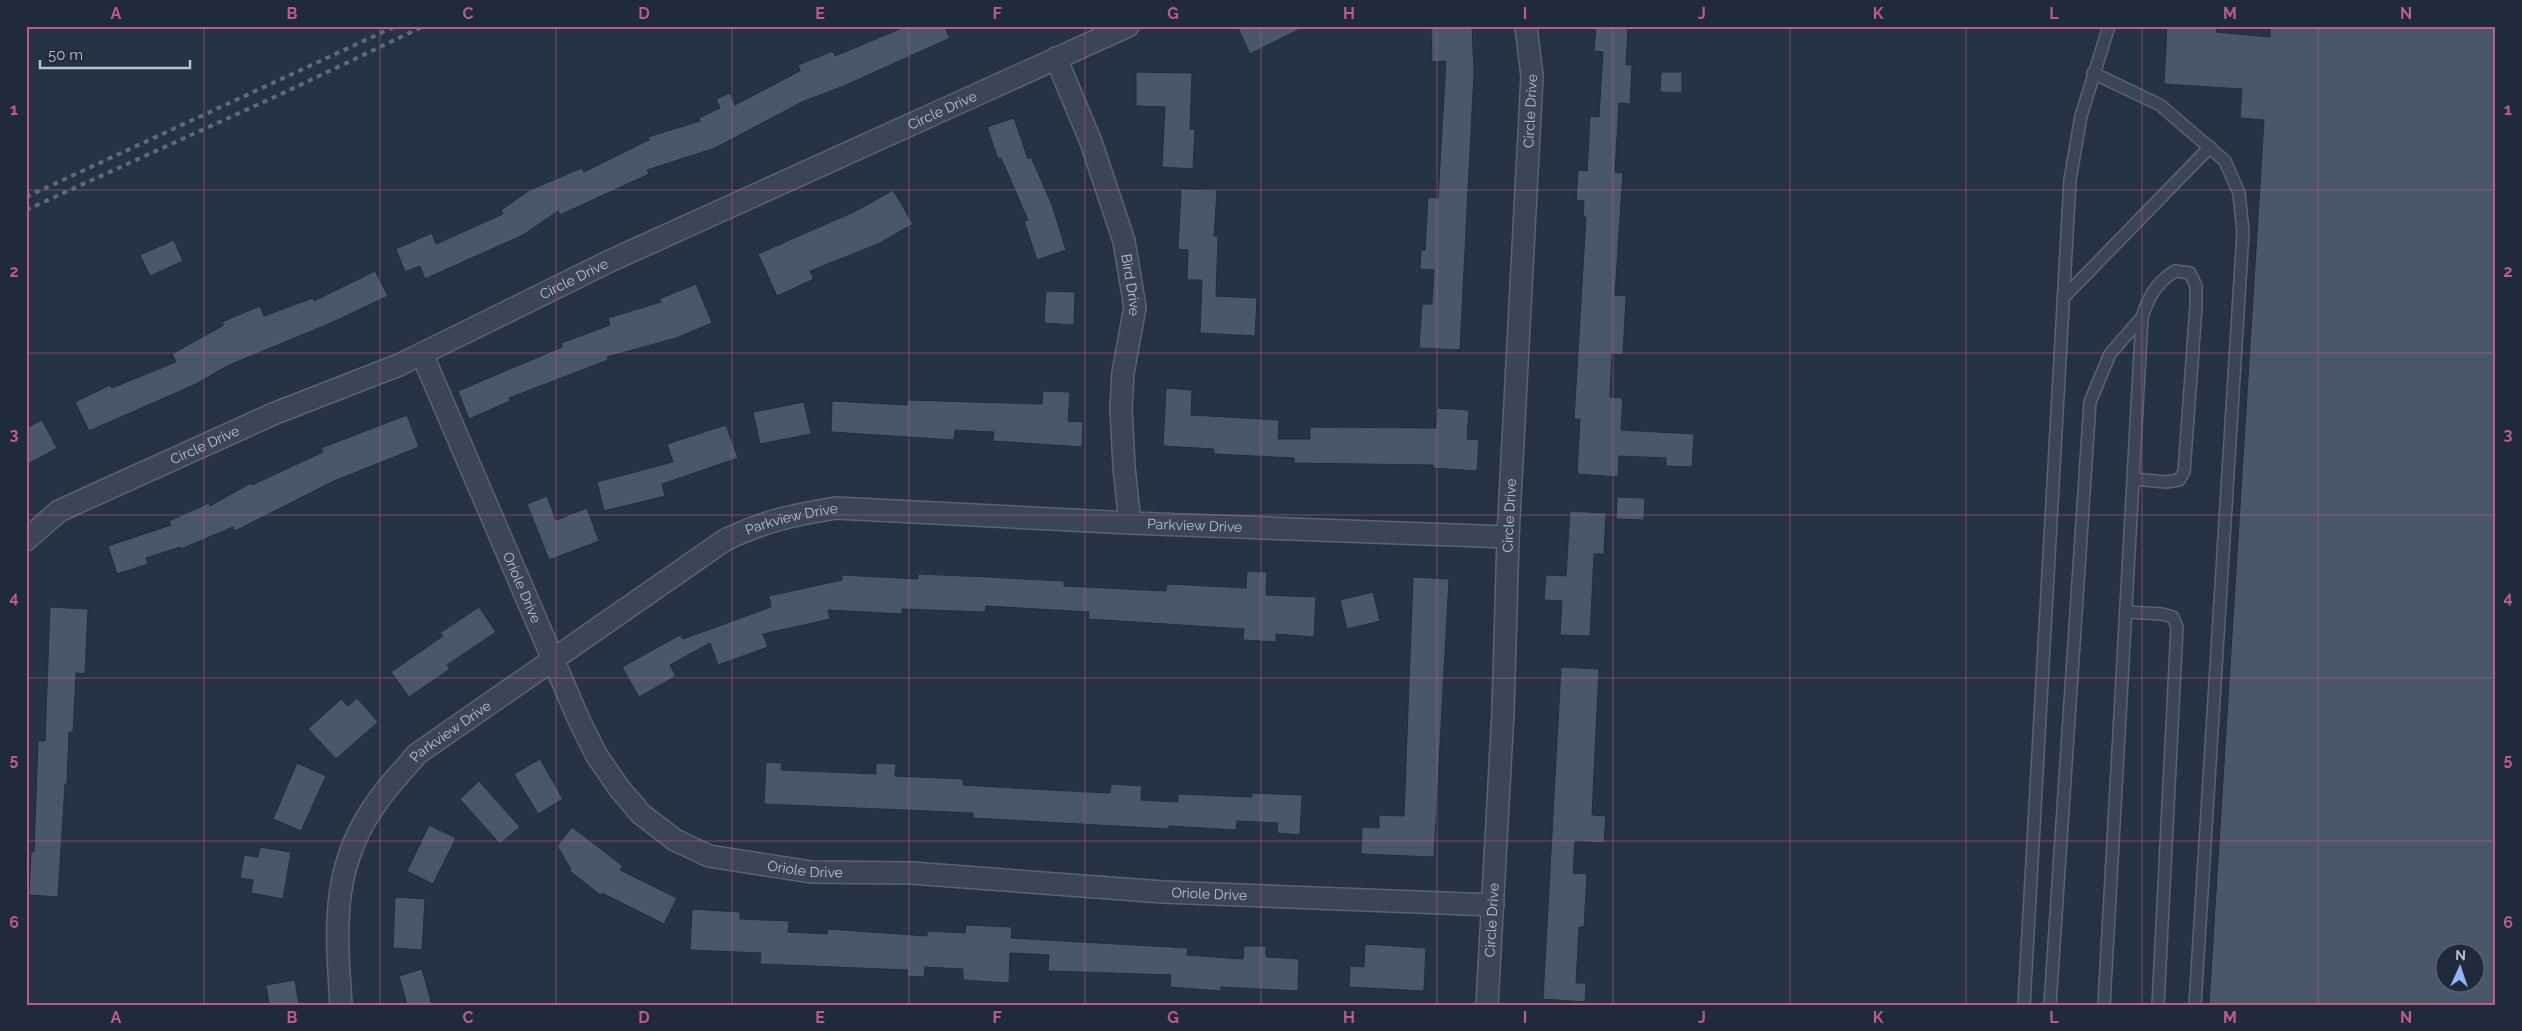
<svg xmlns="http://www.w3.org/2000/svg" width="2522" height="1031" font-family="Raleway,sans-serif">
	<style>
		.building { fill: #4a566c; stroke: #222c3c; fill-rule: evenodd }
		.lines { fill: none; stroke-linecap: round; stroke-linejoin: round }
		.service-casing { stroke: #5a6372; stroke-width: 14 }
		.minor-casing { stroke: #5a6372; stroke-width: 24 }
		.service { stroke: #3b4555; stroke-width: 11 }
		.minor { stroke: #3b4555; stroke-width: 21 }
		.rail { stroke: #5d697c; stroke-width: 4; stroke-dasharray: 5 5; stroke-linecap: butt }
		.grid { fill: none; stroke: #be5b89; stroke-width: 1; stroke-opacity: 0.55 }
		.labels { text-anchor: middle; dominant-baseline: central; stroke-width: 4; stroke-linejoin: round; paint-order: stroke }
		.street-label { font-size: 14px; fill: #b9c0ce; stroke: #1f2a3b }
		.neatline { fill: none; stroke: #be5b89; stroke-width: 2 }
		.grid-label { font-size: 16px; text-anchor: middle; font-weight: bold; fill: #be5b89 }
	</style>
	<rect width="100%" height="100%" fill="#263346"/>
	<g class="building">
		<path d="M907,26H944L950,38L846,85L802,102L715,148L647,170L649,174L560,215L558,211L523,235L447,269L425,279L420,266L405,272L396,249L432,233L436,244L503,214L501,210L530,190L582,168L584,172L649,140L648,137L700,121L699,118L720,108L716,99L730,93L735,105L800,71L798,65L833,51L835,56Z"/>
		<path d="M1237,26H1306L1250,54Z"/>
		<path d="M1431,26H1472L1474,72L1460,350L1419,348L1422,304H1432L1434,270L1420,269L1421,250H1425L1428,197L1438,198L1446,61L1432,62Z"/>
		<path d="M1596,26H1628L1626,65H1632L1630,104L1619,103L1615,172L1623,173L1615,295L1626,296L1623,355L1612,354L1610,397L1623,398L1621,430L1694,434L1692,467L1666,466V458L1619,456L1618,477L1577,474L1580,419H1574L1586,217H1583L1584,201L1576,200L1578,170L1587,171L1590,116L1599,117L1603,52L1594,51Z"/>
		<path d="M2167,26H2217L2216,32L2270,37V26H2496V1005H2209L2264,120L2240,118L2242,89L2164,84ZM2444,954H2474V984H2444Z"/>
		<path d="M1136,72L1192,73L1190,129H1195L1193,169L1162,167L1165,107L1136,106Z"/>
		<path d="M1661,72H1682V93L1660,92Z"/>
		<path d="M1014,118L1028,159L1031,157L1052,205L1066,250L1037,260L1024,221L1028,220L1001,158L998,159L987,127Z"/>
		<path d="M1181,189L1217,190L1214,236H1218L1216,296L1257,298L1255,336L1200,333L1202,280H1187L1188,250L1178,249Z"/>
		<path d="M893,190L913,224L878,244L810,271L814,279L777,296L758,254L858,210Z"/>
		<path d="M174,240L183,261L150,276L140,255Z"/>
		<path d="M375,271L388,296L333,322L227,366L196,384L89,431L75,402L110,385L112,388L176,362L172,354L224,325L222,322L260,306L264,316L313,298L314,301Z"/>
		<path d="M696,284L712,323L676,338L607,357L608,360L509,398L510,401L469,419L458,391L562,347L561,343L610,325L608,318L661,302L659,299Z"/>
		<path d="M1046,291L1075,292L1074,325L1044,323Z"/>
		<path d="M1166,388L1192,390L1191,415L1279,420L1278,439H1310V427L1436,428L1437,408L1469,410L1467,439L1479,440L1477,471L1433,468V465L1294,463V458L1214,454V449L1163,446Z"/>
		<path d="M1043,391L1070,392L1068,421L1083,422L1082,447L993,441L994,432L955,430L954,440L831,432L832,401L907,405V400L1042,404Z"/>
		<path d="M804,402L811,434L760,444L753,412Z"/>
		<path d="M407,415L419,447L334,481L235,531L233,527L181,549L180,547L146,558L148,564L117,574L108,546L171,525L169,521L209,503L210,506L251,483L252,485L323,452L321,448Z"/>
		<path d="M42,420L57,448L26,465V428Z"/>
		<path d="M726,425L738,458L662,484L665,496L604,511L597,482L673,462L667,444Z"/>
		<path d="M547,496L556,520L587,508L599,541L549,560L527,504Z"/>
		<path d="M1617,497L1645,498L1644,520L1616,519Z"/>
		<path d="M1570,511L1606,513L1604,554H1594L1590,636L1560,635L1562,601L1544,600L1546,575L1566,576Z"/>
		<path d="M1247,571L1267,572L1266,595L1316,597L1314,637L1276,634V642L1243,640L1244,629L1088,619L1089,612L986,606L985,612L902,609V614L828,610L830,619L763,634L768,647L718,665L710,643L670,665L676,676L639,697L622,667L680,635L683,639L771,607L769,596L842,580V575L918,579V574L987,577L1064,581V586L1166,591L1167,584L1246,588Z"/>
		<path d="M1413,577L1449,579L1434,857L1361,854L1362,827L1379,828V815L1404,816Z"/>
		<path d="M1373,592L1380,621L1347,629L1340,600Z"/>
		<path d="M50,607L88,609L85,674L76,673L73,732H69L67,784H65L58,897L29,895L31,852H34L38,741H45Z"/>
		<path d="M479,607L496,632L447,665L450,669L409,697L391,672L443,636L440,633Z"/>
		<path d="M1561,667L1599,669L1592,815L1606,816L1604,843L1575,841L1573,873L1587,874L1584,927H1579L1576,983H1586L1585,1002L1543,999Z"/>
		<path d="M357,698L378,722L336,759L308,729L341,699L348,706Z"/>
		<path d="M540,759L563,799L538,814L514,774Z"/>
		<path d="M766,762L782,763L781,770L876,774V763L896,764L895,776L963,779V785L1031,789L1110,793L1111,784L1142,786L1141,800L1178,802V794L1252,797V793L1302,795L1300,835L1277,833L1278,823L1237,821L1236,830L1169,826V829L973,818V813L764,804Z"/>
		<path d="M297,763L326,776L301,831L273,819Z"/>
		<path d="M479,781L520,827L500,844L460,799Z"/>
		<path d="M429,825L456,838L433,884L407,871Z"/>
		<path d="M572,827L623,866L620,870L677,898L664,924L602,893L600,895L569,870L571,869L557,846Z"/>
		<path d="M260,847L291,852L283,899L251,893L253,880L240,878L244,855L258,857Z"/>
		<path d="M395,897L425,899L422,950L393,948Z"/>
		<path d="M692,909L740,912V919L789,921L788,932L827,934L828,929L927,936V931L965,933L966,925L1012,927L1011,938L1188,948L1187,955L1243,959L1244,946H1266V957L1299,959L1298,991L1221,987V991L1170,987L1171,975L1048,971L1049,955L1010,953L1009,983L963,980V969L925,967L924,977L907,976L908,970L760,964L761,953L690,950Z"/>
		<path d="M1365,944L1426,948L1424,991L1349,987L1350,966L1364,967Z"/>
		<path d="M422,969L432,1005H407L399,976Z"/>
		<path d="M295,980L299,1005H269L266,985Z"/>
	</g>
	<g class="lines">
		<defs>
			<g id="service">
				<path d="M2093,73L2160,105L2225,161L2239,193L2243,232L2195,1005"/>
				<path d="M2064,297L2210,147"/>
				<path d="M2126,612L2162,614L2173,617L2177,627L2158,1005"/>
				<path d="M2024,1005L2070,180L2081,116L2109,26"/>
				<path d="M2050,1005L2090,402L2110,354L2142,317"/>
				<path d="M2104,1005L2142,317C2149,296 2156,283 2175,271L2190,273L2196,286V307L2184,472L2179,480L2166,482L2133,479"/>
			</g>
			<g id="minor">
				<path id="s1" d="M1056,58L1091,142L1124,241L1135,307L1123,373L1121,408L1124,467L1130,523"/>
				<path id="s2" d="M422,354L579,720L597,756L619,788L641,814L675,840L709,856L811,872L911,873L1163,892L1493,905"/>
				<path id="s3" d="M26,540L59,511L273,414L399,365L610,261L1128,26"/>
				<path id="s4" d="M341,1005C336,927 330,864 380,798C391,782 405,769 417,754L725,540C764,521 793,515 836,508L1130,523L1508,537"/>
				<path id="s5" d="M1487,1005L1503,712L1508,537L1532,76L1526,26"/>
			</g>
		</defs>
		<use href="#service" class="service-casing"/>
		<use href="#minor" class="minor-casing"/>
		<use href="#service" class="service"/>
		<use href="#minor" class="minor"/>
		<g class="rail">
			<path d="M26,197L396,26"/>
			<path d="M26,210L279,95L424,26"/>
		</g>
	</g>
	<path class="grid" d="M204,26V1005M380,26V1005M556,26V1005M732,26V1005M909,26V1005M1085,26V1005M1261,26V1005M1437,26V1005M1613,26V1005M1790,26V1005M1966,26V1005M2142,26V1005M2318,26V1005M26,190H2496M26,353H2496M26,515H2496M26,678H2496M26,841H2496"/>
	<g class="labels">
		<g class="street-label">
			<text stroke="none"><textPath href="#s3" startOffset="1014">Circle Drive</textPath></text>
			<text stroke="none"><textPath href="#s5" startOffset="895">Circle Drive</textPath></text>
			<text stroke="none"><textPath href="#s3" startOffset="609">Circle Drive</textPath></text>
			<text stroke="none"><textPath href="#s1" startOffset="240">Bird Drive</textPath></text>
			<text stroke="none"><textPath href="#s3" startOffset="204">Circle Drive</textPath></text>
			<text stroke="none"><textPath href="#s5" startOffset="490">Circle Drive</textPath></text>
			<text stroke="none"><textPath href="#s4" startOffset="719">Parkview Drive</textPath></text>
			<text stroke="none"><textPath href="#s4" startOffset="1124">Parkview Drive</textPath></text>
			<text stroke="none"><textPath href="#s2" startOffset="254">Oriole Drive</textPath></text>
			<text stroke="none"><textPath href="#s4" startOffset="314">Parkview Drive</textPath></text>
			<text stroke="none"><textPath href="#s2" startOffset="689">Oriole Drive</textPath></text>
			<text stroke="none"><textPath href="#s2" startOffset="1094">Oriole Drive</textPath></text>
			<text stroke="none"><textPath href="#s5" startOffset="85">Circle Drive</textPath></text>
		</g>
	</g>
	<rect width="2522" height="1031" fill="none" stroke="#1f2a3b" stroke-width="55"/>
	<g transform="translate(2460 968) rotate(3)"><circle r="24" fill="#1f2a3b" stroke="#5d6676"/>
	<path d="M0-4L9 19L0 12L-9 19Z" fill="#8fb5fd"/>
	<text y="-8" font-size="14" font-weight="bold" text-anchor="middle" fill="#b9c0ce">N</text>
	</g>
	<path d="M40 60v8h150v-8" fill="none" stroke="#b9c0ce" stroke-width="2.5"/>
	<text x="48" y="60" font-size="15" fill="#b9c0ce" stroke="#1f2a3b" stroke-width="4" paint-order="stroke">50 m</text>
	<rect x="28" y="28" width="2466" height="976" class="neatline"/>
	<g class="grid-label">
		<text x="116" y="19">A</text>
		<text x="292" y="19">B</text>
		<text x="468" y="19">C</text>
		<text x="644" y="19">D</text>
		<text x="820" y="19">E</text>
		<text x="997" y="19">F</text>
		<text x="1173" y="19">G</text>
		<text x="1349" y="19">H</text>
		<text x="1525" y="19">I</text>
		<text x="1702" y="19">J</text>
		<text x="1878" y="19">K</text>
		<text x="2054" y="19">L</text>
		<text x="2230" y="19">M</text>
		<text x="2406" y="19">N</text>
		<text x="14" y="115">1</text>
		<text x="2508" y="115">1</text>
		<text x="14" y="277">2</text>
		<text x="2508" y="277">2</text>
		<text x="14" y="440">3</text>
		<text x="2508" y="440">3</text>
		<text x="14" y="603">4</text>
		<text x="2508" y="603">4</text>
		<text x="14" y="765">5</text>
		<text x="2508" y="765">5</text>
		<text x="14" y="928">6</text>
		<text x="2508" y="928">6</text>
		<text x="116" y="1023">A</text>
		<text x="292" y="1023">B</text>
		<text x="468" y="1023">C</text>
		<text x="644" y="1023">D</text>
		<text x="820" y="1023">E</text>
		<text x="997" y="1023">F</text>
		<text x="1173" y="1023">G</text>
		<text x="1349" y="1023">H</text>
		<text x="1525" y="1023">I</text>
		<text x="1702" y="1023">J</text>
		<text x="1878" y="1023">K</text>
		<text x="2054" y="1023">L</text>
		<text x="2230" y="1023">M</text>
		<text x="2406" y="1023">N</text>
	</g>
</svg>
